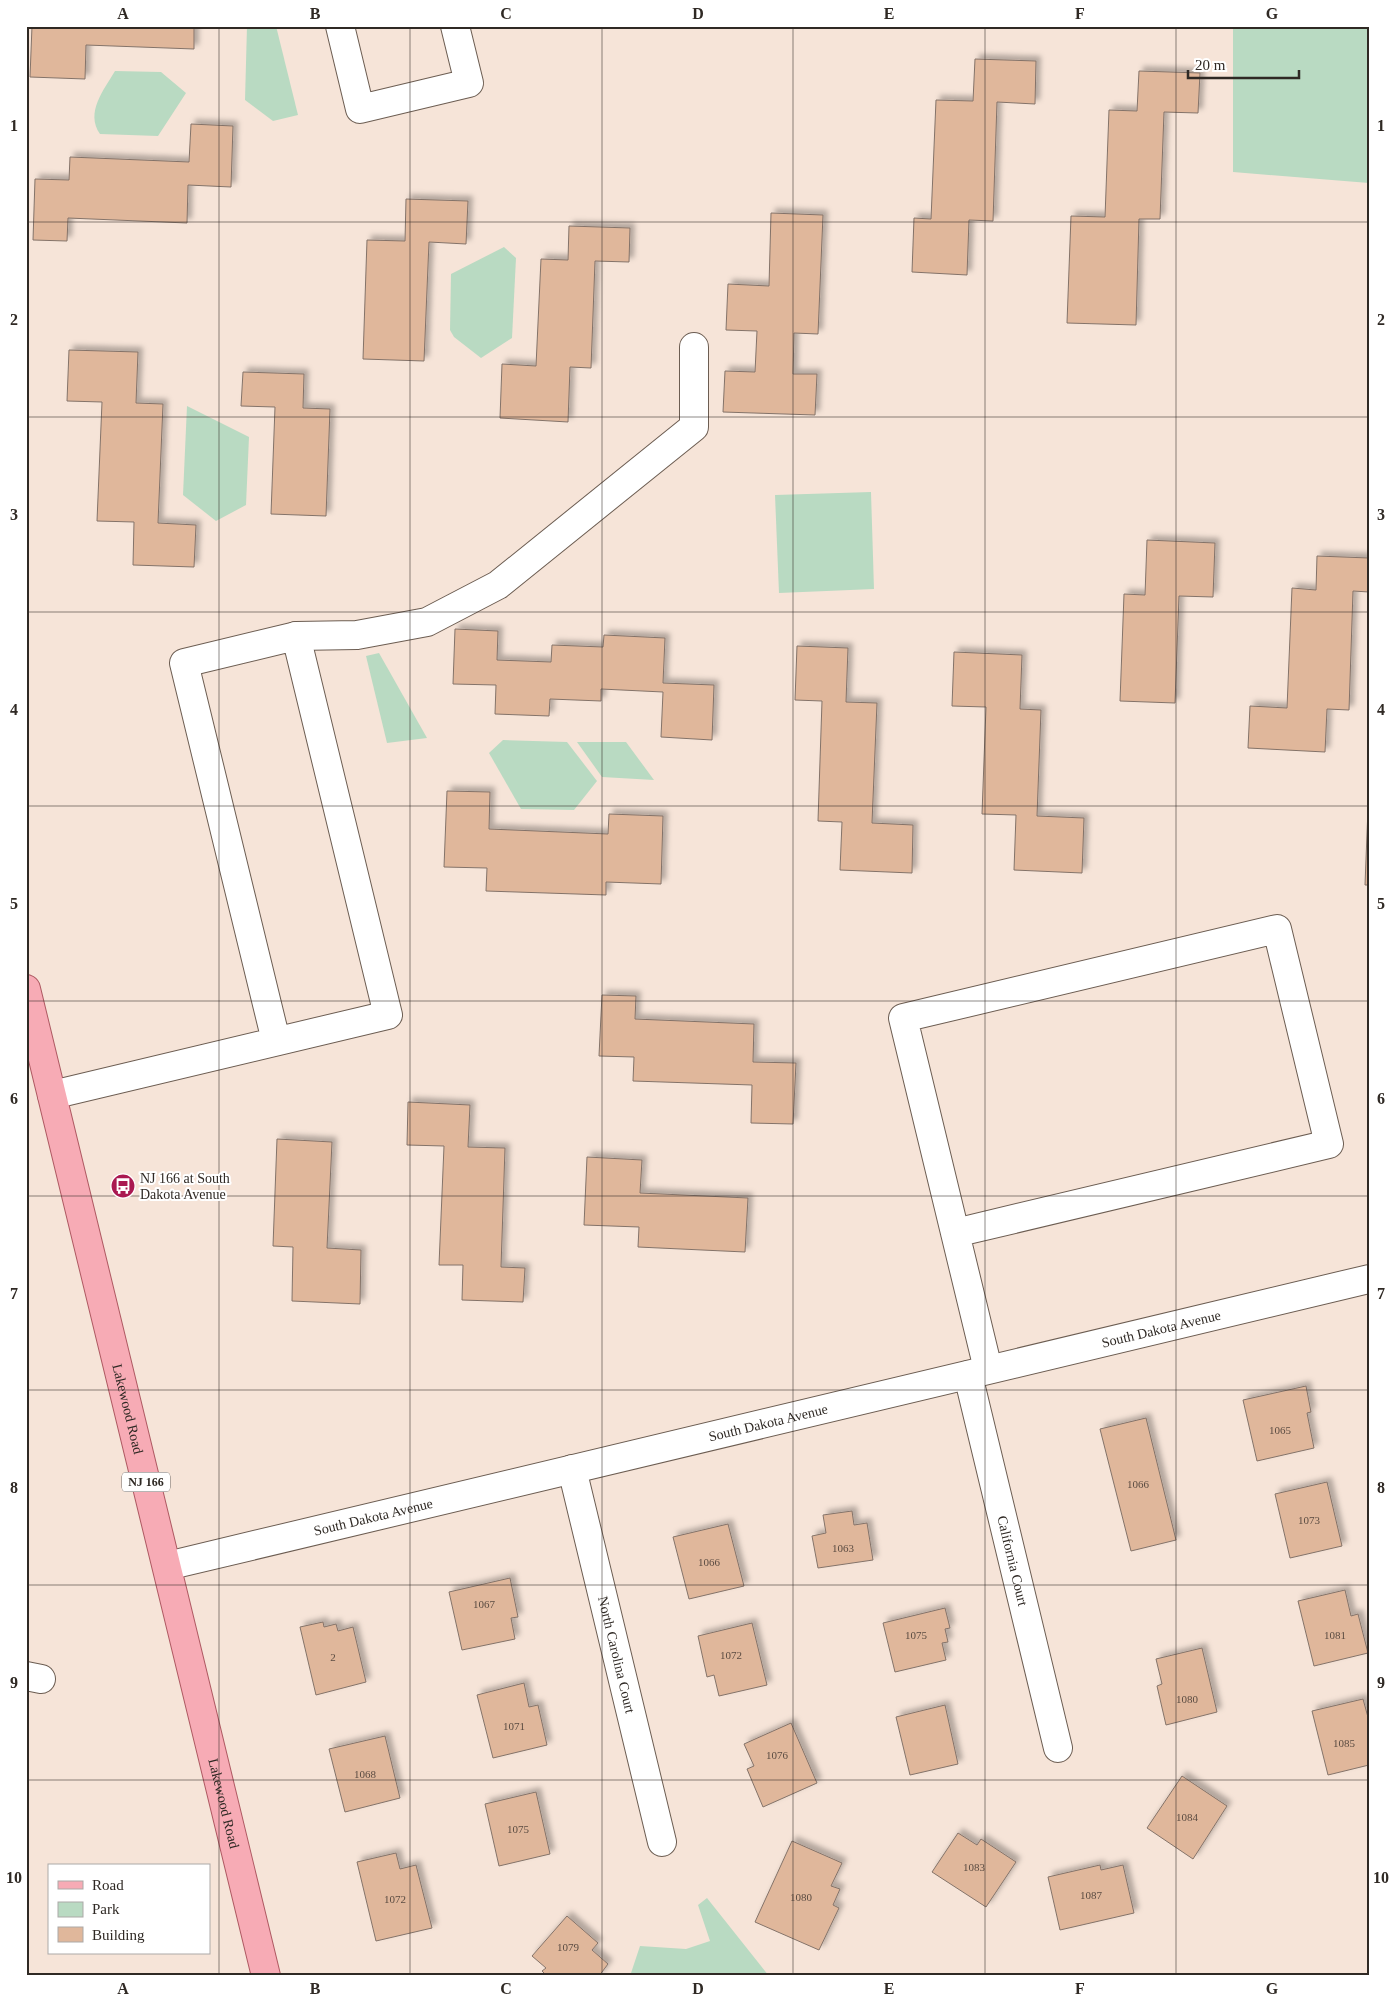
<svg xmlns="http://www.w3.org/2000/svg" width="1395" height="2002" font-family="Georgia,serif">
	<style>
		.green { fill: #b9dac2 }
		.building { fill: #e0b79b; stroke: #847369; filter: url(#shadow) }
		.lines { fill: none; stroke-linecap: round; stroke-linejoin: round }
		.pedestrian-casing { stroke: #6c5d52; stroke-width: 30 }
		.minor-casing { stroke: #6c5d52; stroke-width: 30 }
		.primary-casing { stroke: #ae5962; stroke-width: 30 }
		.pedestrian { stroke: #fff; stroke-width: 28 }
		.minor { stroke: #fff; stroke-width: 28 }
		.primary { stroke: #f7abb5; stroke-width: 28 }
		.grid { fill: none; stroke: #2f2924; stroke-width: 1; stroke-opacity: 0.55 }
		.labels { text-anchor: middle; dominant-baseline: central; stroke-width: 4; stroke-linejoin: round; paint-order: stroke }
		.number-label { font-size: 11px; fill: #5b4c42 }
		.shield { fill: #fff; stroke: #6d6966; stroke-width: 1 }
		.shield-label { font-size: 12px; font-weight: bold; fill: #2f2924 }
		.poi-label { font-size: 14px; fill: #2f2924; stroke: #fff; text-anchor: start }
		.street-label { font-size: 14px; fill: #2f2924; stroke: #fff }
		.neatline { fill: none; stroke: #2f2924; stroke-width: 2 }
		.grid-label { font-size: 16px; text-anchor: middle; font-weight: bold; fill: #2f2924 }
	</style>
	<defs>
		<filter id="shadow"><feDropShadow dx="4.5" dy="-4.5" stdDeviation="2.5" flood-color="#0004"/></filter>
	</defs>
	<rect width="100%" height="100%" fill="#f6e4d8"/>
	<g class="green">
		<path d="M247,26H276L298,115L273,121L245,100Z"/>
		<path d="M1233,26H1369V183L1233,172Z"/>
		<path d="M115,71L161,72L186,93L158,136L100,134C85,112 104,90 115,71Z"/>
		<path d="M504,247L516,258L512,338L481,358L454,337L450,330L451,274Z"/>
		<path d="M187,406L249,437L246,505L216,521L183,495Z"/>
		<path d="M871,492L874,589L779,593L775,495Z"/>
		<path d="M379,653L427,738L387,743L366,656Z"/>
		<path d="M503,740L567,742L597,781L574,810L521,809L489,753Z"/>
		<path d="M577,742H626L654,780L602,777Z"/>
		<path d="M707,1898L769,1976H630L640,1946L686,1949L710,1941L698,1905Z"/>
	</g>
	<g class="building">
		<path d="M32,26H194V49L86,45L85,79L30,77Z"/>
		<path d="M975,59L1036,61L1035,104L997,102L993,221L969,220L967,275L912,272L914,218L931,219L936,100L973,101Z"/>
		<path d="M1139,71L1200,73L1198,113L1164,112L1160,219H1139L1136,325L1067,323L1071,216L1105,217L1109,110L1137,111Z"/>
		<path d="M191,124L233,126L231,187L188,185L187,223L68,218L67,241L33,240L35,179L69,180L70,157L189,162Z"/>
		<path d="M406,199L468,201L466,244L429,242L424,361L363,359L367,240L405,241Z"/>
		<path d="M771,213L823,215L818,334L794,333L793,374H817L815,415L723,412L725,371L755,372L757,331L726,330L728,284L769,286Z"/>
		<path d="M569,226L630,228L629,262L595,261L591,368L570,367L568,422L500,418L502,364L536,366L541,259L568,260Z"/>
		<path d="M69,350L138,352L136,403L163,404L158,523L196,525L194,567L133,565L134,522L97,521L102,402L67,401Z"/>
		<path d="M243,372L304,374L303,408L330,409L326,516L271,514L275,407L241,406Z"/>
		<path d="M1147,540L1215,543L1213,597L1179,596L1175,703L1120,701L1124,594L1145,595Z"/>
		<path d="M1317,556L1369,558V592L1353,591L1349,710L1327,709L1325,752L1248,748L1250,706L1287,708L1292,588L1316,590Z"/>
		<path d="M455,629L498,631L497,660L551,662L552,645L603,647L604,635L665,638L663,683L714,685L712,740L661,737L663,692L601,689V701L550,699L549,716L495,714L496,685L453,684Z"/>
		<path d="M797,646L848,648L846,702L877,703L872,823L913,825L912,873L840,870L842,822L818,821L822,701L795,700Z"/>
		<path d="M954,652L1022,655L1020,709L1041,710L1037,816L1084,818L1082,873L1014,870L1016,815L982,814L986,707L952,706Z"/>
		<path d="M447,791L490,792L489,829L608,834L609,814L663,816L661,884L606,882V895L486,891L487,868L444,867Z"/>
		<path d="M1368,808L1369,809V885H1365Z"/>
		<path d="M602,995L636,996L635,1019L754,1024L753,1062L796,1063L793,1124L751,1123L752,1085L633,1081L634,1057L599,1056Z"/>
		<path d="M408,1102L470,1105L468,1147L505,1148L501,1267L525,1268L523,1302L462,1300L463,1265H439L444,1146L407,1145Z"/>
		<path d="M277,1139L332,1142L327,1248L361,1250L360,1304L292,1301L293,1247L273,1246Z"/>
		<path d="M587,1157L642,1160L640,1193L748,1198L745,1252L638,1247L639,1227L584,1225Z"/>
		<path d="M1306,1386L1311,1412L1307,1413L1314,1448L1257,1461L1243,1400Z"/>
		<path d="M1146,1418L1176,1540L1131,1551L1100,1429Z"/>
		<path d="M1327,1482L1342,1546L1290,1558L1275,1494Z"/>
		<path d="M852,1511L854,1525L867,1523L873,1560L818,1568L812,1536L826,1533L823,1515Z"/>
		<path d="M728,1524L744,1586L689,1599L673,1537Z"/>
		<path d="M510,1578L518,1617L511,1618L515,1639L462,1650L449,1592Z"/>
		<path d="M1345,1590L1351,1616L1358,1614L1368,1653L1314,1666L1298,1601Z"/>
		<path d="M945,1608L950,1628L945,1629L948,1642L942,1643L946,1660L895,1672L883,1623Z"/>
		<path d="M323,1622L324,1627L336,1624L338,1631L353,1627L366,1682L316,1695L300,1627Z"/>
		<path d="M752,1623L767,1685L719,1696L714,1675L707,1677L698,1636Z"/>
		<path d="M1202,1648L1217,1712L1166,1725L1157,1686L1162,1684L1156,1659Z"/>
		<path d="M524,1683L529,1707L538,1705L547,1745L493,1758L477,1695Z"/>
		<path d="M1363,1699L1369,1721V1765L1328,1775L1312,1711Z"/>
		<path d="M945,1705L958,1764L910,1775L896,1717Z"/>
		<path d="M791,1723L817,1783L763,1807L747,1769L754,1766L744,1744Z"/>
		<path d="M385,1736L400,1798L345,1812L329,1749Z"/>
		<path d="M1182,1776L1227,1806L1193,1859L1147,1828Z"/>
		<path d="M536,1792L550,1854L499,1866L485,1804Z"/>
		<path d="M958,1833L977,1845L981,1839L1016,1862L986,1907L932,1872Z"/>
		<path d="M792,1841L842,1863L831,1886L840,1889L833,1905L839,1908L819,1950L755,1922Z"/>
		<path d="M396,1853L400,1869L416,1865L432,1928L376,1941L357,1862Z"/>
		<path d="M1100,1865L1101,1870L1123,1865L1134,1913L1060,1930L1048,1877Z"/>
		<path d="M567,1916L598,1943L592,1950L608,1964L599,1976H547L542,1971L546,1968L532,1956Z"/>
	</g>
	<g class="lines">
		<defs>
			<path id="pedestrian" d="M296,636L357,635L427,622L498,585L694,427V347"/>
			<g id="minor">
				<path d="M340,26L360,109L469,83L455,26"/>
				<path d="M52,1095L388,1015L296,636L184,663L276,1041"/>
				<path d="M955,1233L1329,1144L1277,929L903,1018L988,1369"/>
				<path id="s1" d="M968,1375L1058,1748"/>
				<path id="s2" d="M572,1469L662,1842"/>
				<path id="s3" d="M167,1566L1369,1279"/>
				<path d="M26,1676L41,1679"/>
			</g>
			<g id="primary">
				<path id="s4" d="M26,989L266,1976"/>
			</g>
		</defs>
		<use href="#pedestrian" class="pedestrian-casing"/>
		<use href="#minor" class="minor-casing"/>
		<use href="#primary" class="primary-casing"/>
		<use href="#pedestrian" class="pedestrian"/>
		<use href="#minor" class="minor"/>
		<use href="#primary" class="primary"/>
	</g>
	<path class="grid" d="M219,26V1976M410,26V1976M602,26V1976M793,26V1976M985,26V1976M1176,26V1976M26,222H1369M26,417H1369M26,612H1369M26,806H1369M26,1001H1369M26,1196H1369M26,1390H1369M26,1585H1369M26,1780H1369"/>
	<defs>
		<symbol id="bus-disc" viewBox="-11 -11 22 22"><circle r="9.5" fill="#aa1851" stroke="#fff"/><path d="M-5-6H5V4H4V6H2V4H-2V6H-4V4H-5ZM-3.5-4V0h7V-4ZM-3.5 1.2v1.5H-2V1.2ZM2 1.2v1.5H3.5V1.2Z" fill="#fff"/></symbol>
	</defs>
	<g fill-rule="evenodd">
		<use href="#bus-disc" x="109" y="1172" width="28" height="28"/>
	</g>
	<g class="labels">
		<g class="number-label">
			<text x="1280" y="1430">1065</text>
			<text x="1138" y="1484">1066</text>
			<text x="1309" y="1520">1073</text>
			<text x="843" y="1548">1063</text>
			<text x="709" y="1562">1066</text>
			<text x="484" y="1604">1067</text>
			<text x="916" y="1635">1075</text>
			<text x="1335" y="1635">1081</text>
			<text x="731" y="1655">1072</text>
			<text x="333" y="1657">2</text>
			<text x="1187" y="1699">1080</text>
			<text x="514" y="1726">1071</text>
			<text x="1344" y="1743">1085</text>
			<text x="777" y="1755">1076</text>
			<text x="365" y="1774">1068</text>
			<text x="1187" y="1817">1084</text>
			<text x="518" y="1829">1075</text>
			<text x="974" y="1867">1083</text>
			<text x="1091" y="1895">1087</text>
			<text x="801" y="1897">1080</text>
			<text x="395" y="1899">1072</text>
			<text x="568" y="1947">1079</text>
		</g>
		<rect class="shield" x="122" y="1472.5" width="48" height="19" rx="4"/>
		<g class="shield-label">
			<text x="146" y="1482">NJ 166</text>
		</g>
		<g class="poi-label">
			<text x="140" y="1178">NJ 166 at South<tspan x="140" dy="16">Dakota Avenue</tspan></text>
		</g>
		<g class="street-label">
			<text stroke="none"><textPath href="#s3" startOffset="1022">South Dakota Avenue</textPath></text>
			<text stroke="none"><textPath href="#s4" startOffset="432">Lakewood Road</textPath></text>
			<text stroke="none"><textPath href="#s3" startOffset="618">South Dakota Avenue</textPath></text>
			<text stroke="none"><textPath href="#s3" startOffset="212">South Dakota Avenue</textPath></text>
			<text stroke="none"><textPath href="#s1" startOffset="191">California Court</textPath></text>
			<text stroke="none"><textPath href="#s2" startOffset="191">North Carolina Court</textPath></text>
			<text stroke="none"><textPath href="#s4" startOffset="838">Lakewood Road</textPath></text>
		</g>
	</g>
	<rect width="1395" height="2002" fill="none" stroke="#ffffff" stroke-width="55"/>
	<rect x="48" y="1864" width="162" height="90" fill="#ffffff" stroke="#aca9a7"/>
	<rect x="58" y="1881" width="25" height="8" fill="#f7abb5" stroke="#aca9a7"/>
	<text x="92" y="1890" font-size="15" fill="#2f2924">Road</text>
	<rect x="58" y="1902" width="25" height="15" fill="#b9dac2" stroke="#aca9a7"/>
	<text x="92" y="1914" font-size="15" fill="#2f2924">Park</text>
	<rect x="58" y="1927" width="25" height="15" fill="#e0b79b" stroke="#aca9a7"/>
	<text x="92" y="1940" font-size="15" fill="#2f2924">Building</text>
	<path d="M1188 70v8h111v-8" fill="none" stroke="#2f2924" stroke-width="2.5"/>
	<text x="1195" y="70" font-size="15" fill="#2f2924" stroke="#ffffff" stroke-width="4" paint-order="stroke">20 m</text>
	<rect x="28" y="28" width="1340" height="1946" class="neatline"/>
	<g class="grid-label">
		<text x="123" y="19">A</text>
		<text x="315" y="19">B</text>
		<text x="506" y="19">C</text>
		<text x="698" y="19">D</text>
		<text x="889" y="19">E</text>
		<text x="1080" y="19">F</text>
		<text x="1272" y="19">G</text>
		<text x="14" y="131">1</text>
		<text x="1381" y="131">1</text>
		<text x="14" y="325">2</text>
		<text x="1381" y="325">2</text>
		<text x="14" y="520">3</text>
		<text x="1381" y="520">3</text>
		<text x="14" y="715">4</text>
		<text x="1381" y="715">4</text>
		<text x="14" y="909">5</text>
		<text x="1381" y="909">5</text>
		<text x="14" y="1104">6</text>
		<text x="1381" y="1104">6</text>
		<text x="14" y="1299">7</text>
		<text x="1381" y="1299">7</text>
		<text x="14" y="1493">8</text>
		<text x="1381" y="1493">8</text>
		<text x="14" y="1688">9</text>
		<text x="1381" y="1688">9</text>
		<text x="14" y="1883">10</text>
		<text x="1381" y="1883">10</text>
		<text x="123" y="1994">A</text>
		<text x="315" y="1994">B</text>
		<text x="506" y="1994">C</text>
		<text x="698" y="1994">D</text>
		<text x="889" y="1994">E</text>
		<text x="1080" y="1994">F</text>
		<text x="1272" y="1994">G</text>
	</g>
</svg>
